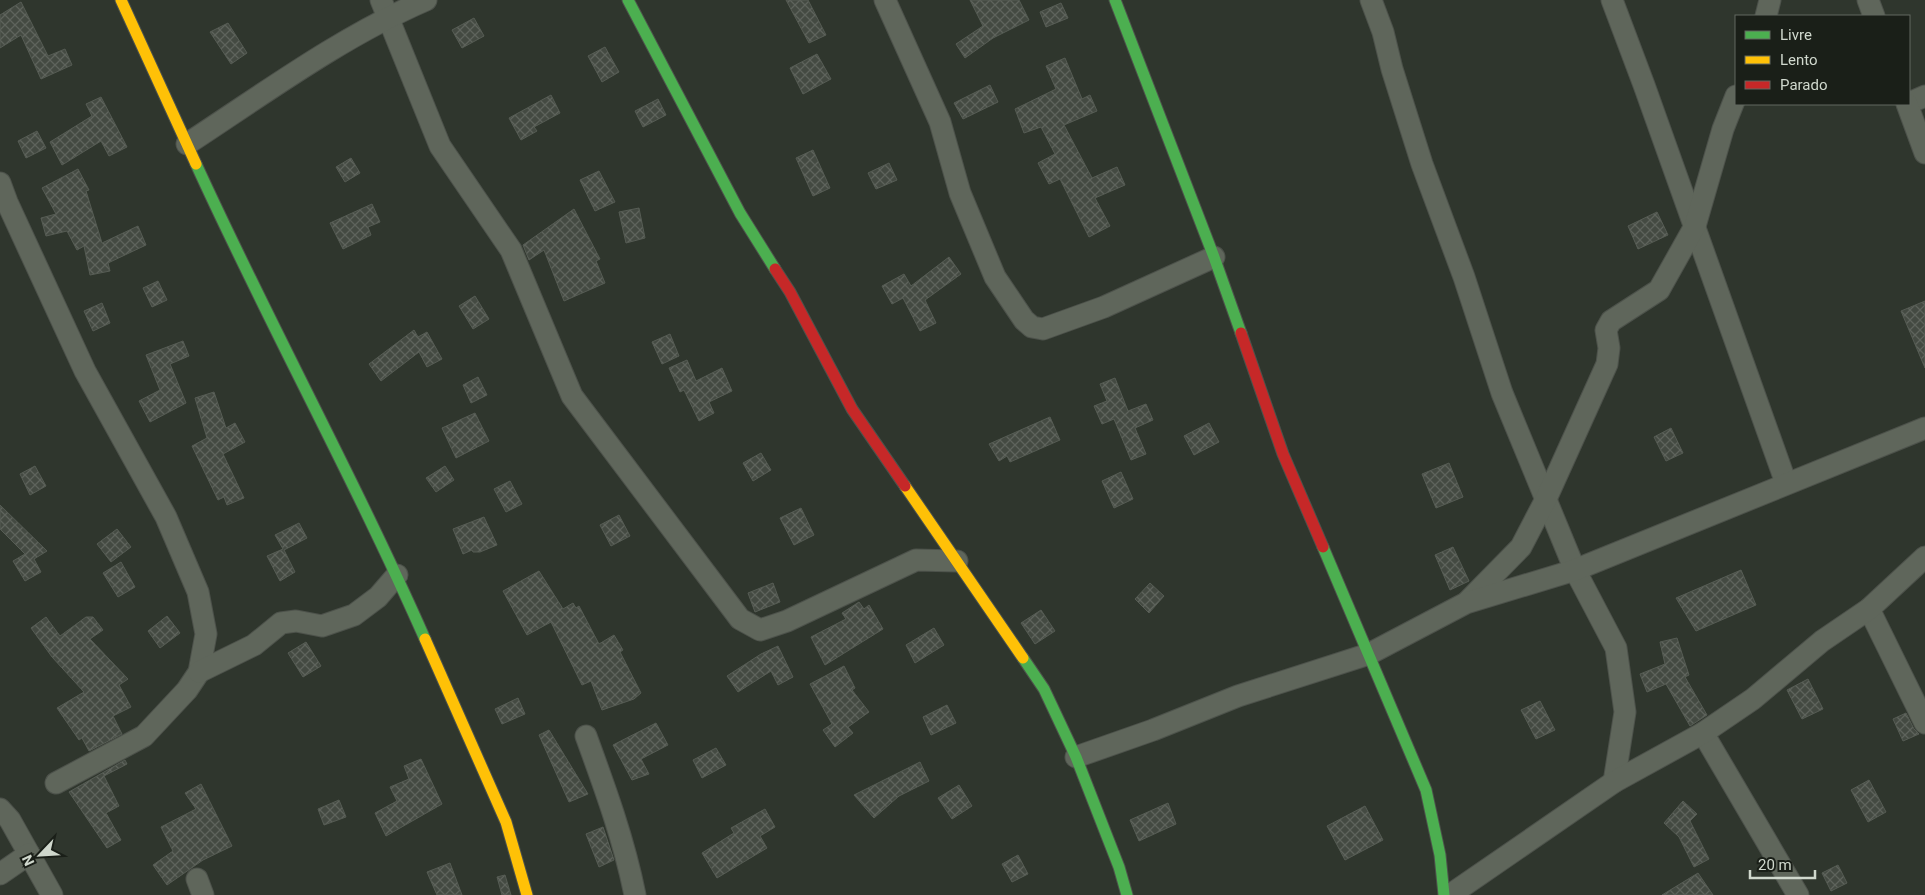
<svg xmlns="http://www.w3.org/2000/svg" width="1925" height="895" font-family="Roboto,sans-serif">
	<style>
		.building { fill: url(#building-cross-hatch); stroke: #565c54 }
		.lines { fill: none; stroke-linecap: round; stroke-linejoin: round }
		.street-casing { stroke: #4d524b; stroke-width: 23 }
		.fast-casing { stroke: #4d524b; stroke-width: 13 }
		.slow-casing { stroke: #4d524b; stroke-width: 13 }
		.jam-casing { stroke: #4d524b; stroke-width: 13 }
		.street { stroke: #5f665b; stroke-width: 21 }
		.fast { stroke: #4caf50; stroke-width: 11 }
		.slow { stroke: #ffc107; stroke-width: 11 }
		.jam { stroke: #c62828; stroke-width: 11 }
	</style>
	<defs>
		<pattern id="building-cross-hatch" width="8" height="8" patternUnits="userSpaceOnUse" patternTransform="scale(1.25)"><rect width="8" height="8" fill="#444a42"/><path d="M0 0l8 8M0 8l8-8" fill="none" stroke="#5e635c"/></pattern>
	</defs>
	<rect width="100%" height="100%" fill="#2f362d"/>
	<g class="building">
		<path d="M786,0H808L826,35L809,43Z"/>
		<path d="M970,0H1019L1029,20L993,38L965,58L956,44L983,26Z"/>
		<path d="M21,2L48,56L65,49L72,65L41,79L21,35L0,48V15Z"/>
		<path d="M1061,3L1068,18L1046,27L1040,12Z"/>
		<path d="M474,18L484,36L462,48L452,30Z"/>
		<path d="M228,23L247,53L231,64L210,32Z"/>
		<path d="M605,47L619,72L602,82L588,56Z"/>
		<path d="M817,54L831,79L803,94L790,68Z"/>
		<path d="M1065,58L1082,99L1090,95L1097,111L1064,125L1092,178L1117,167L1125,185L1095,198L1110,226L1089,237L1060,179L1049,184L1038,163L1055,154L1041,127L1024,133L1015,109L1056,89L1046,66Z"/>
		<path d="M990,85L998,102L963,119L954,103Z"/>
		<path d="M551,95L560,113L534,127L537,131L521,140L509,118Z"/>
		<path d="M101,97L127,147L109,156L101,141L62,165L50,142L92,116L86,104Z"/>
		<path d="M658,99L666,115L643,127L635,111Z"/>
		<path d="M37,131L46,148L26,158L18,141Z"/>
		<path d="M813,150L830,188L813,196L796,158Z"/>
		<path d="M351,158L360,173L345,182L336,167Z"/>
		<path d="M889,163L897,180L876,189L868,173Z"/>
		<path d="M78,169L89,190L86,191L102,243L138,226L146,245L108,263L110,271L90,275L84,246L77,250L67,231L46,236L41,218L56,214L42,188Z"/>
		<path d="M599,171L615,202L595,211L580,180Z"/>
		<path d="M372,204L380,222L368,227L371,235L343,249L330,223Z"/>
		<path d="M639,208L645,238L626,243L619,212Z"/>
		<path d="M574,209L600,259L596,261L605,283L564,301L544,250L529,260L523,245Z"/>
		<path d="M1657,212L1668,235L1638,249L1628,226Z"/>
		<path d="M949,257L961,274L925,300L936,323L920,331L903,298L892,304L882,286L904,274L911,286Z"/>
		<path d="M158,281L167,300L152,307L143,288Z"/>
		<path d="M475,296L489,319L473,329L459,306Z"/>
		<path d="M1925,301V368L1901,311Z"/>
		<path d="M102,303L110,323L93,331L84,311Z"/>
		<path d="M414,330L418,337L427,332L442,359L427,367L419,352L381,381L369,364Z"/>
		<path d="M670,334L679,356L662,364L652,342Z"/>
		<path d="M183,341L189,356L170,364L186,403L150,422L139,401L160,390L146,355Z"/>
		<path d="M687,360L696,381L722,368L732,391L709,402L714,413L699,421L684,390L680,392L669,368Z"/>
		<path d="M478,377L487,395L471,403L463,385Z"/>
		<path d="M1115,378L1128,411L1146,404L1153,420L1135,428L1146,454L1131,460L1114,419L1102,424L1094,406L1107,401L1100,384Z"/>
		<path d="M214,392L226,428L235,423L245,442L223,454L244,498L227,505L224,497L218,500L192,446L207,438L195,398Z"/>
		<path d="M475,413L489,441L456,458L442,428Z"/>
		<path d="M1050,417L1060,440L1010,462L1007,456L999,461L989,444Z"/>
		<path d="M1209,423L1219,442L1194,455L1184,436Z"/>
		<path d="M1671,428L1683,453L1666,461L1654,437Z"/>
		<path d="M761,453L771,470L753,481L743,463Z"/>
		<path d="M1449,463L1463,497L1436,508L1422,474Z"/>
		<path d="M35,466L46,486L30,495L20,474Z"/>
		<path d="M445,466L454,480L436,492L426,478Z"/>
		<path d="M1121,472L1133,499L1114,508L1102,481Z"/>
		<path d="M510,481L522,504L506,512L494,489Z"/>
		<path d="M0,505L47,551L34,559L41,572L25,581L13,561L25,554L0,529Z"/>
		<path d="M801,508L814,535L794,545L780,518Z"/>
		<path d="M619,515L630,536L611,546L600,525Z"/>
		<path d="M484,517L497,545L480,552H473L472,550L463,554L453,529Z"/>
		<path d="M299,523L307,538L284,550L295,572L280,581L267,556L283,549L275,535Z"/>
		<path d="M117,529L131,547L111,562L97,544Z"/>
		<path d="M1453,547L1469,581L1450,590L1435,555Z"/>
		<path d="M121,562L135,587L118,597L103,573Z"/>
		<path d="M1741,570L1756,605L1696,631L1676,598Z"/>
		<path d="M539,571L563,609L573,603L576,608L579,606L599,644L614,635L623,650L620,652L641,693L634,699L602,710L591,681L582,685L551,622L527,635L503,591Z"/>
		<path d="M773,583L780,602L755,612L748,593Z"/>
		<path d="M1150,583L1164,596L1149,613L1135,599Z"/>
		<path d="M859,602L864,609L869,605L883,629L825,665L811,637L846,619L842,613Z"/>
		<path d="M1041,610L1055,631L1035,644L1021,623Z"/>
		<path d="M167,616L180,633L160,648L148,631Z"/>
		<path d="M46,617L60,636L86,617H93L103,630L90,639L128,679L119,685L131,707L113,716L122,734L89,751L82,738L79,740L57,708L84,692L52,657L31,628Z"/>
		<path d="M934,628L944,645L915,663L906,645Z"/>
		<path d="M1677,638L1689,675L1685,677L1707,715L1690,726L1666,684L1647,692L1640,674L1665,664L1660,642Z"/>
		<path d="M306,642L321,666L303,677L288,653Z"/>
		<path d="M778,646L793,677L778,685L771,671L738,692L727,676L761,654Z"/>
		<path d="M844,666L855,688L852,690L869,712L848,727L853,733L835,747L823,730L832,724L810,684Z"/>
		<path d="M1808,679L1823,709L1802,719L1787,690Z"/>
		<path d="M518,698L525,714L502,724L495,709Z"/>
		<path d="M1540,701L1555,730L1536,739L1521,710Z"/>
		<path d="M947,705L956,723L931,735L923,717Z"/>
		<path d="M1906,713L1914,729L1919,734L1903,741L1893,719Z"/>
		<path d="M656,723L668,745L641,759L649,774L632,780L613,745Z"/>
		<path d="M549,730L588,794L569,802L539,735Z"/>
		<path d="M716,748L726,765L702,778L693,760Z"/>
		<path d="M421,759L442,804L386,836L375,813L397,801L390,787L409,779L404,766Z"/>
		<path d="M125,760L127,764L104,776L119,806L106,813L121,840L107,848L69,792Z"/>
		<path d="M920,762L929,781L899,796L874,818L854,795Z"/>
		<path d="M1869,780L1886,812L1868,822L1851,790Z"/>
		<path d="M201,784L232,846L203,860L167,885L153,865L173,851L161,827L196,809L185,793Z"/>
		<path d="M959,785L972,806L952,819L938,798Z"/>
		<path d="M339,800L346,817L324,825L318,809Z"/>
		<path d="M1683,801L1697,814L1690,821L1709,859L1694,867L1679,837L1664,823Z"/>
		<path d="M1168,803L1176,824L1139,841L1130,820Z"/>
		<path d="M1365,806L1383,840L1345,860L1327,826Z"/>
		<path d="M765,809L775,827L760,836L767,848L717,878L702,853L734,833L731,828Z"/>
		<path d="M603,827L614,860L599,867L586,834Z"/>
		<path d="M1018,855L1028,874L1012,882L1002,864Z"/>
		<path d="M450,863L462,895H437L427,872Z"/>
		<path d="M1838,865L1847,883L1831,891L1822,873Z"/>
		<path d="M1698,873L1713,895H1662Z"/>
		<path d="M505,875L511,895H502L497,877Z"/>
	</g>
	<g class="lines">
		<defs>
			<g id="street">
				<path d="M381,0L440,146L511,250L572,396L740,619L760,630L787,621L916,560L957,561"/>
				<path d="M885,0L940,122L960,193L995,277L1024,320L1032,327L1043,329L1104,307L1214,257"/>
				<path d="M1371,0L1383,32L1392,69L1422,164L1464,277L1502,393L1575,570L1616,648L1625,712L1614,782"/>
				<path d="M1612,0L1644,85L1786,483"/>
				<path d="M1868,0L1874,16"/>
				<path d="M1766,16L1770,0"/>
				<path d="M1909,103L1925,96"/>
				<path d="M1907,104L1925,153"/>
				<path d="M187,144C265,93 341,37 426,0"/>
				<path d="M0,183L7,202L85,371L166,517L198,592L206,634L199,672L187,690L144,736L56,783"/>
				<path d="M1468,601L1521,547L1546,499L1607,364L1609,348L1606,330L1611,321L1659,290L1695,226L1723,129L1736,96"/>
				<path d="M1869,609L1925,723"/>
				<path d="M199,672L254,645L281,623L296,621L322,626L354,615L378,597L397,575"/>
				<path d="M1703,733L1798,895"/>
				<path d="M586,736C605,788 624,840 635,895"/>
				<path d="M1076,757L1153,730L1238,696L1369,654L1466,603L1575,570L1925,428"/>
				<path d="M0,809L10,820L52,895"/>
				<path d="M0,874L29,854"/>
				<path d="M197,879L203,895"/>
				<path d="M1450,895L1614,782L1703,733L1753,699L1822,641L1869,609L1925,557"/>
			</g>
			<g id="fast">
				<path d="M628,0L740,213L775,269"/>
				<path d="M1115,0L1214,257L1241,333"/>
				<path d="M196,164C269,324 354,478 425,639"/>
				<path d="M1323,547L1426,790L1440,855L1444,895"/>
				<path d="M1023,658L1044,689L1076,757L1119,867L1127,895"/>
			</g>
			<g id="slow">
				<path d="M121,0L196,164"/>
				<path d="M905,486L1023,658"/>
				<path d="M425,639L506,822L527,895"/>
			</g>
			<g id="jam">
				<path d="M775,269L790,292L852,409L905,486"/>
				<path d="M1241,333L1283,454L1323,547"/>
			</g>
		</defs>
		<use href="#street" class="street-casing"/>
		<use href="#fast" class="fast-casing"/>
		<use href="#slow" class="slow-casing"/>
		<use href="#jam" class="jam-casing"/>
		<use href="#street" class="street"/>
		<use href="#fast" class="fast"/>
		<use href="#slow" class="slow"/>
		<use href="#jam" class="jam"/>
	</g>
	<rect x="1735" y="15" width="175" height="90" fill="#1a1f18" stroke="#636960"/>
	<rect x="1745" y="31" width="25" height="8" fill="#4caf50" stroke="#636960"/>
	<text x="1780" y="40" font-size="15" fill="#d0d8cd">Livre</text>
	<rect x="1745" y="56" width="25" height="8" fill="#ffc107" stroke="#636960"/>
	<text x="1780" y="65" font-size="15" fill="#d0d8cd">Lento</text>
	<rect x="1745" y="81" width="25" height="8" fill="#c62828" stroke="#636960"/>
	<text x="1780" y="90" font-size="15" fill="#d0d8cd">Parado</text>
	<g transform="translate(40 855) rotate(245)" stroke="#1a1f18" stroke-width="4" paint-order="stroke">
	<path d="M0-4L9 19L0 12L-9 19Z" fill="#d0d8cd"/>
	<text y="-8" font-size="14" font-weight="bold" text-anchor="middle" fill="#d0d8cd">N</text>
	</g>
	<path d="M1750 870v8h65v-8" fill="none" stroke="#d0d8cd" stroke-width="2.5"/>
	<text x="1758" y="870" font-size="15" fill="#d0d8cd" stroke="#1a1f18" stroke-width="4" paint-order="stroke">20 m</text>
</svg>
